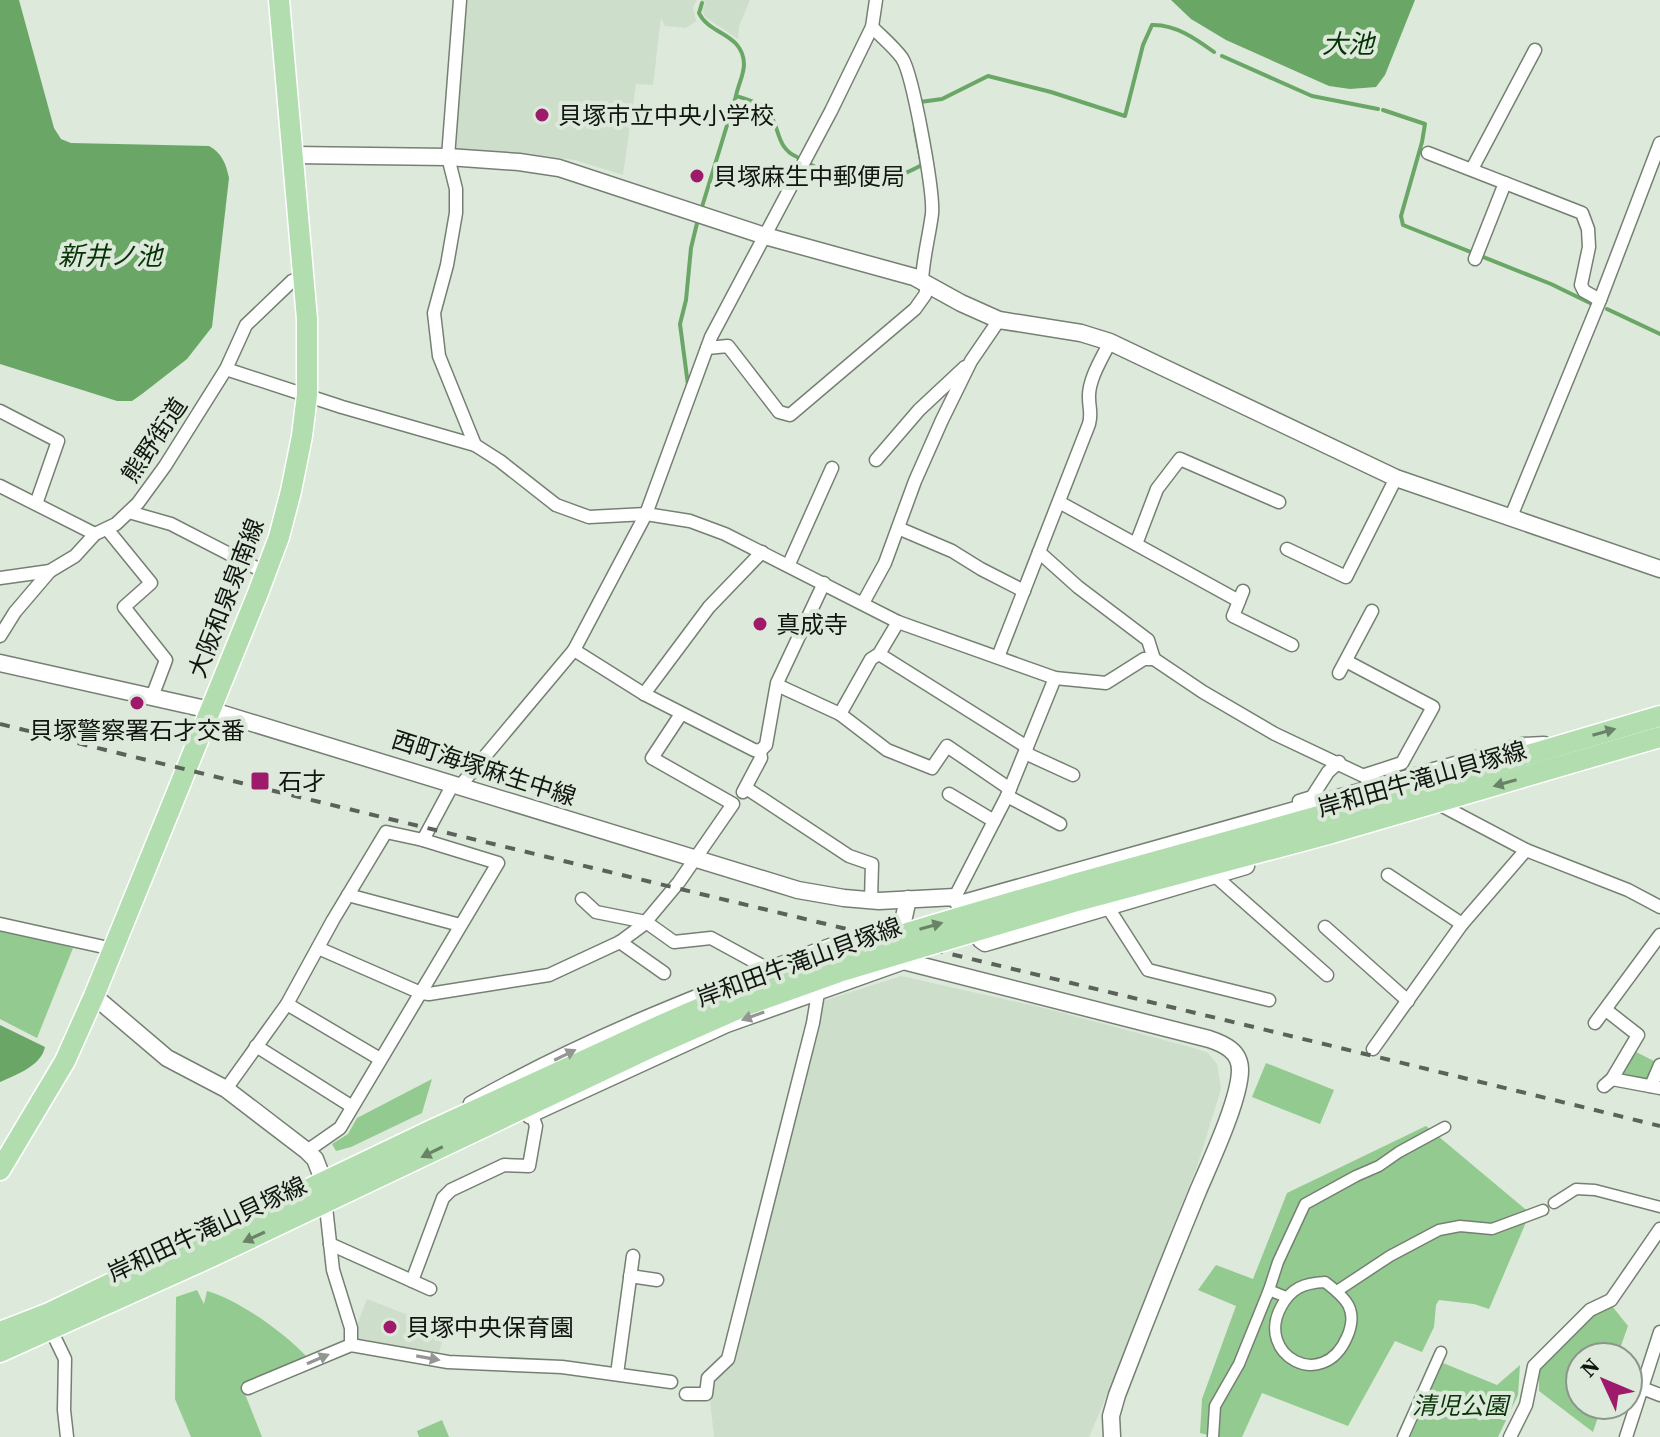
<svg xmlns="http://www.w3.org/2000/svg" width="1660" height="1437" font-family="'Source Serif 4','Noto Sans JP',serif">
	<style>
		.built { fill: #cddfcb }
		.green { fill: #93ca8f }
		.water { fill: #6aa766 }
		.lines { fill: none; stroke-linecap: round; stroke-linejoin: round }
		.stream { stroke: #6aa766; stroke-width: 4 }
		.pedestrian-casing { stroke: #758073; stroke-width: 13 }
		.minor-casing { stroke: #758073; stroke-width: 15 }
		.tertiary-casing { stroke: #758073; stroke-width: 19 }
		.primary-casing { stroke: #fff; stroke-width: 23 }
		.pedestrian { stroke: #fff; stroke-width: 10 }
		.minor { stroke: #fff; stroke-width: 12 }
		.tertiary { stroke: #fff; stroke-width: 16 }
		.primary { stroke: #b2ddaf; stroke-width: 20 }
		.rail { stroke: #5b625a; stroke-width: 4; stroke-dasharray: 10 10; stroke-linecap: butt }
		.primary-bridge-casing { stroke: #fff; stroke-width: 23; stroke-linecap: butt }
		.primary-bridge { stroke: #b2ddaf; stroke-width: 20 }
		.oneway { fill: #6a8368 }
		.oneway2 { fill: #949694 }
		.poi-dot { fill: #9e1a6a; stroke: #dde9db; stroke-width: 3 }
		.labels { text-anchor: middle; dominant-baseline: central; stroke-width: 8; stroke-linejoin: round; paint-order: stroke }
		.poi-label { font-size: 24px; fill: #121611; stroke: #dde9db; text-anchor: start }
		.street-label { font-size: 24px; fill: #121611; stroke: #dde9db }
		.park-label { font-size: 24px; font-style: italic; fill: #083508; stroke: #dde9db }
		.water-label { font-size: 26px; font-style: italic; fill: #063306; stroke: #dde9db }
	</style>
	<rect width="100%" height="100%" fill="#dde9db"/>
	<g class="built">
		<path d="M460,0H697L693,7L696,21L686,28L665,26L661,18L653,85L636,84L623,175L575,160L525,153L460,152L449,145Z"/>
		<path d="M700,0H750L739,26L738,39L705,17L702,10L705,3Z"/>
		<path d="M901,976L1044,1008L1194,1048L1208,1053L1217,1064L1221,1089L1197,1167L1170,1233L1176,1235L1089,1437H714L708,1382L730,1365L823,1001Z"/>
		<path d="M367,1299L446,1330L438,1355L355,1338L353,1335Z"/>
	</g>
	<g class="green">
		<path d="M0,928L73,948L37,1038L0,1019Z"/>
		<path d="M1634,1051L1654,1061L1647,1079L1624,1075L1623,1070Z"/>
		<path d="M1266,1063L1334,1090L1320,1124L1252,1097Z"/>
		<path d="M432,1079L422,1113L351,1147L336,1151L332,1144L348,1134L357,1118Z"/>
		<path d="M1426,1126L1530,1213L1489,1309L1474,1304L1439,1300L1436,1305L1434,1327L1422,1352L1395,1341L1348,1426L1262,1393L1242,1437H1216L1200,1433L1202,1399L1236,1306L1198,1290L1216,1265L1253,1279L1287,1193Z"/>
		<path d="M197,1290L204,1304L207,1291C239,1300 285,1333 307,1357L241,1384L262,1437H191L175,1399L176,1297Z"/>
		<path d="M1612,1306L1628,1326L1617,1357H1580V1405H1602L1593,1432L1539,1391V1368L1593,1313Z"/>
		<path d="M1443,1363L1497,1385L1520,1365L1518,1395L1498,1437H1410Z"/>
		<path d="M442,1420L449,1437H419L417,1431Z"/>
	</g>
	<g class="water">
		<path d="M0,0H19L54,128L61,139L71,143L209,146C222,153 226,164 229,178L212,327L187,359L142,394L132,401H117L0,364Z"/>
		<path d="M1171,0H1415L1385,75L1376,87L1350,89L1329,86L1226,40L1191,19Z"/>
		<path d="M0,1025L45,1047C41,1066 16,1075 0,1082Z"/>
	</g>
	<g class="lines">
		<g class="stream">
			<path d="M702,3L699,13C709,35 743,33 744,64C744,75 738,85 736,96C746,99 758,102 766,109C781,124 774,147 797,157"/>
			<path d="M1222,56L1312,96L1378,109"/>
			<path d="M919,105L920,102L942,99L988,76L1051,92L1125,116L1143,45L1152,25C1175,24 1196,39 1214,52"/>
			<path d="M1383,110L1425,124L1422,142L1401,216L1403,225L1551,284L1590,303"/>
			<path d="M808,163C821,170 834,178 848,183C870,190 903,175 922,165L915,129"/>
			<path d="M701,210L736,96"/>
			<path d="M1607,309L1660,334"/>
			<path d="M688,385L680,324L686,300L691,248L698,219"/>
		</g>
		<defs>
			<g id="pedestrian">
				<path d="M1554,1203L1576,1189L1595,1190L1660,1207"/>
				<path d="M1325,1282C1346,1298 1359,1310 1347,1337C1323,1393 1255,1355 1281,1307C1291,1288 1304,1283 1325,1282Z"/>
				<path d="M1337,1291L1390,1256L1439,1230L1460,1226L1492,1229L1543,1210"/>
				<path d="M1267,1296L1278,1262L1305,1204L1356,1176L1379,1166L1399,1152L1445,1127"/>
				<path d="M1213,1437L1215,1406L1239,1364L1269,1290L1286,1297"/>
				<path d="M1403,1437L1441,1352"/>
			</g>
			<g id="minor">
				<path d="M460,0L448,157L456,189V213L447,265L434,313L439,356L475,445"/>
				<path d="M872,27C882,37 894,47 902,58C913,75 934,192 932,214C929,237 923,258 922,281"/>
				<path d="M1428,153L1582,213L1588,229L1589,247L1581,285L1584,291L1600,300"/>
				<path d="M1472,169L1535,50"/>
				<path d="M1475,259L1505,183"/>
				<path d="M707,348L728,346L779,412L790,415L915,309L925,295L928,284"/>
				<path d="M226,369L342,407L475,445L500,461L556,505L589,517L646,514L690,521L725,534L898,622L1055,678L1106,683L1144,659H1154L1203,692L1275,734L1387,787"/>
				<path d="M0,411L58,441L36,504"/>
				<path d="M876,460L919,410L965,367"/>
				<path d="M0,486L95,534"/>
				<path d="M1059,502L1239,601"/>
				<path d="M129,512L171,524L266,573"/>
				<path d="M1510,519L1600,300L1660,143"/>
				<path d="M898,528L952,551L981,569L1024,591"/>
				<path d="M107,529L151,583L124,607L166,660L152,697"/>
				<path d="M1136,544L1157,489L1180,459L1279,502"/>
				<path d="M1287,549L1346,577L1396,478"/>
				<path d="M1039,552L1078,587L1148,640L1154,659"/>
				<path d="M789,564L832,468"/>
				<path d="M0,578L50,571L75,556L95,534L116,524L138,503L165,466L226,369L246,325L292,281L303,276"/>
				<path d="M1243,591L1233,616L1292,645"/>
				<path d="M863,603L885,563L915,481L942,420L971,361L999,320"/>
				<path d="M898,622L879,654L1027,747"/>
				<path d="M0,636L15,612L50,571"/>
				<path d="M574,650L644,694L754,750L760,751L766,745L777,683L824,583"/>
				<path d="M998,657L1089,424C1092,413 1089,408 1089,398C1088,380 1102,358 1110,342"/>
				<path d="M1346,661L1433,707L1402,763L1365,775"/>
				<path d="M1339,673L1372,611"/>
				<path d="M777,685L840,714L871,659L879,654"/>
				<path d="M644,694L709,607L762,552"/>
				<path d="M840,714L887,750L932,768L947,746L1010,789"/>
				<path d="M1025,753L1073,775"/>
				<path d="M460,786L574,650L646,514L711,337L831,111L872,27L876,0"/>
				<path d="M746,788L849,856L872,864L871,900"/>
				<path d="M743,792L761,758L760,751"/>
				<path d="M949,794L994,821"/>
				<path d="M1007,796L1060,824"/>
				<path d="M1299,801L1312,797L1328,772L1339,762"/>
				<path d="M1435,802L1526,850L1628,890L1660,907"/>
				<path d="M423,840L453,784"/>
				<path d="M1214,875L1327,975"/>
				<path d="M1388,875L1462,924"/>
				<path d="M348,895L460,925"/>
				<path d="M955,897L1007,796L1055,678"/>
				<path d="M582,899L596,912L646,922L674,942L711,938L766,968"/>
				<path d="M1107,906L1148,970L1269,1000"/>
				<path d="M0,924L113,949"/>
				<path d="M1325,927L1408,1001"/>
				<path d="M620,942L664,973"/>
				<path d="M318,948L421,993L429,994L549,975L620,942L643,925L679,882L733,804L652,758L681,714"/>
				<path d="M287,1004L380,1059"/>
				<path d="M1595,1023L1660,935"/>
				<path d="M256,1046L351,1106"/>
				<path d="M1373,1049L1462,924L1526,850"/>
				<path d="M1612,1079L1660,1088"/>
				<path d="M1604,1086L1612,1079L1638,1035L1606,1010"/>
				<path d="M1651,1086L1660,1065"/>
				<path d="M226,1089L287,1004L333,920L386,832L423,840L498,863L340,1128L307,1151"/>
				<path d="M470,1103C586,1037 712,988 838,942L856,947"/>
				<path d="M529,1117L727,1026L907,962"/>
				<path d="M325,1198L333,1270L351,1328V1345"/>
				<path d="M330,1244L430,1289"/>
				<path d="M630,1276L657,1280"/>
				<path d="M412,1281L443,1198L451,1190L504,1165L529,1166L536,1126L532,1115"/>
				<path d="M51,1330L65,1359L64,1410L67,1437"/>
				<path d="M617,1374L633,1256"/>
				<path d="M248,1388L351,1345L448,1362L562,1367L671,1382"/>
				<path d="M1642,1388L1660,1395"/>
				<path d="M686,1394H706L708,1378L728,1359L813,1023L818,993"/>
				<path d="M1510,1437L1526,1405L1534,1366L1590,1310L1611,1300L1660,1229"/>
				<path d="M1626,1437L1660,1332"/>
			</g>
			<g id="tertiary">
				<path d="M293,155L448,157L519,162L559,168L765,236L914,277L961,303L999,320L1081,333L1110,342L1396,478L1660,569"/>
				<path d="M0,663L210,710L798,890L844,898L879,901L955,897L981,940L985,943L1246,866"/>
				<path d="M960,904L1523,746L1544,745"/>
				<path d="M898,944L908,899"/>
				<path d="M907,962L1209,1039C1224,1044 1240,1051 1240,1070C1240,1099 1210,1163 1198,1191C1170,1259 1143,1327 1117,1395L1111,1416L1112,1437"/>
				<path d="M94,996L167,1058L226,1089L307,1151L315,1159L324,1182"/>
			</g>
			<g id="primary">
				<path d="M1071,885L1369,802L1660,716"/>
				<path d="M1077,901L1332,833L1660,737"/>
				<path d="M0,1170L65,1061L94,996L258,593L279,537L291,491L302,436L307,395V319L279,0"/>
				<path d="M0,1332L49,1313L432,1130L648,1031"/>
				<path d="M0,1352L211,1257L654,1046"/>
			</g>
		</defs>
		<use href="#pedestrian" class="pedestrian-casing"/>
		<use href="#minor" class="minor-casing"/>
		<use href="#tertiary" class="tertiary-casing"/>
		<use href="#primary" class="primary-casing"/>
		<use href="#pedestrian" class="pedestrian"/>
		<use href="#minor" class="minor"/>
		<use href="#tertiary" class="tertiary"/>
		<use href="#primary" class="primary"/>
		<path class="rail" d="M0,724C553,860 1107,990 1660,1126"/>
		<defs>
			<g id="primary-bridge">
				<path d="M648,1031C701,1007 753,985 807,966C894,935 983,911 1071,885"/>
				<path d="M654,1046L747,1005L839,972L1077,901"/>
			</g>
		</defs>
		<use href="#primary-bridge" class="primary-bridge-casing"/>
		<use href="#primary-bridge" class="primary-bridge"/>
	</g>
	<defs><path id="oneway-solid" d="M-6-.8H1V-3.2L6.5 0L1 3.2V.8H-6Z" transform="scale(2)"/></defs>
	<g class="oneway">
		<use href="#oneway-solid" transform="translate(1604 732) rotate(-16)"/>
		<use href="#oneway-solid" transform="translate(1505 783) rotate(164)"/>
		<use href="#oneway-solid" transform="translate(931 926) rotate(-16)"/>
		<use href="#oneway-solid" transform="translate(432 1152) rotate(154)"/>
		<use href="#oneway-solid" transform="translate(254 1237) rotate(155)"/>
	</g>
	<g class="oneway2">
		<use href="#oneway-solid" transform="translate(753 1016) rotate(160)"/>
		<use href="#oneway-solid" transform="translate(565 1055) rotate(-26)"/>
		<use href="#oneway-solid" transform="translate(428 1358) rotate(10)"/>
		<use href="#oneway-solid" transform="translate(318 1359) rotate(-23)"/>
	</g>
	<g class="poi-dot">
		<circle cx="542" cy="115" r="8"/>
		<circle cx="697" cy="176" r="8"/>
		<circle cx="760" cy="624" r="8"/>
		<circle cx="137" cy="703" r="8"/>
		<rect x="250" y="771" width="20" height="20" rx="4"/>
		<circle cx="390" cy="1327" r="8"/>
	</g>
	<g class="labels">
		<g class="poi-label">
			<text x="558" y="115">貝塚市立中央小学校</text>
			<text x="713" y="176">貝塚麻生中郵便局</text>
			<text x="776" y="624">真成寺</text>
			<text x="137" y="730" text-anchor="middle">貝塚警察署石才交番</text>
			<text x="278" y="781">石才</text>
			<text x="406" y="1327">貝塚中央保育園</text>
		</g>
		<g class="street-label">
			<text transform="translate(154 440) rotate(-56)">熊野街道</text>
			<text transform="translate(226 598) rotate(-69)">大阪和泉泉南線</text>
			<text transform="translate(484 768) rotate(18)">西町海塚麻生中線</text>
			<text transform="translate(1422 779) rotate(-16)">岸和田牛滝山貝塚線</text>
			<text transform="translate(799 962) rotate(-20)">岸和田牛滝山貝塚線</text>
			<text transform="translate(207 1229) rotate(-25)">岸和田牛滝山貝塚線</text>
		</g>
		<g class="park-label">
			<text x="1460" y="1405">清児公園</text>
		</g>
		<g class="water-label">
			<text x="1348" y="44">大池</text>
			<text x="110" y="256">新井ノ池</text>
		</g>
	</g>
	<g transform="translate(1604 1381) rotate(314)"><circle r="38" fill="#dde9db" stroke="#8c958a" stroke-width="2"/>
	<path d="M0-6L14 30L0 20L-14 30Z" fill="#9e1a6a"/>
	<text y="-12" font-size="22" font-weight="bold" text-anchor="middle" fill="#121611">N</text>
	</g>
</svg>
